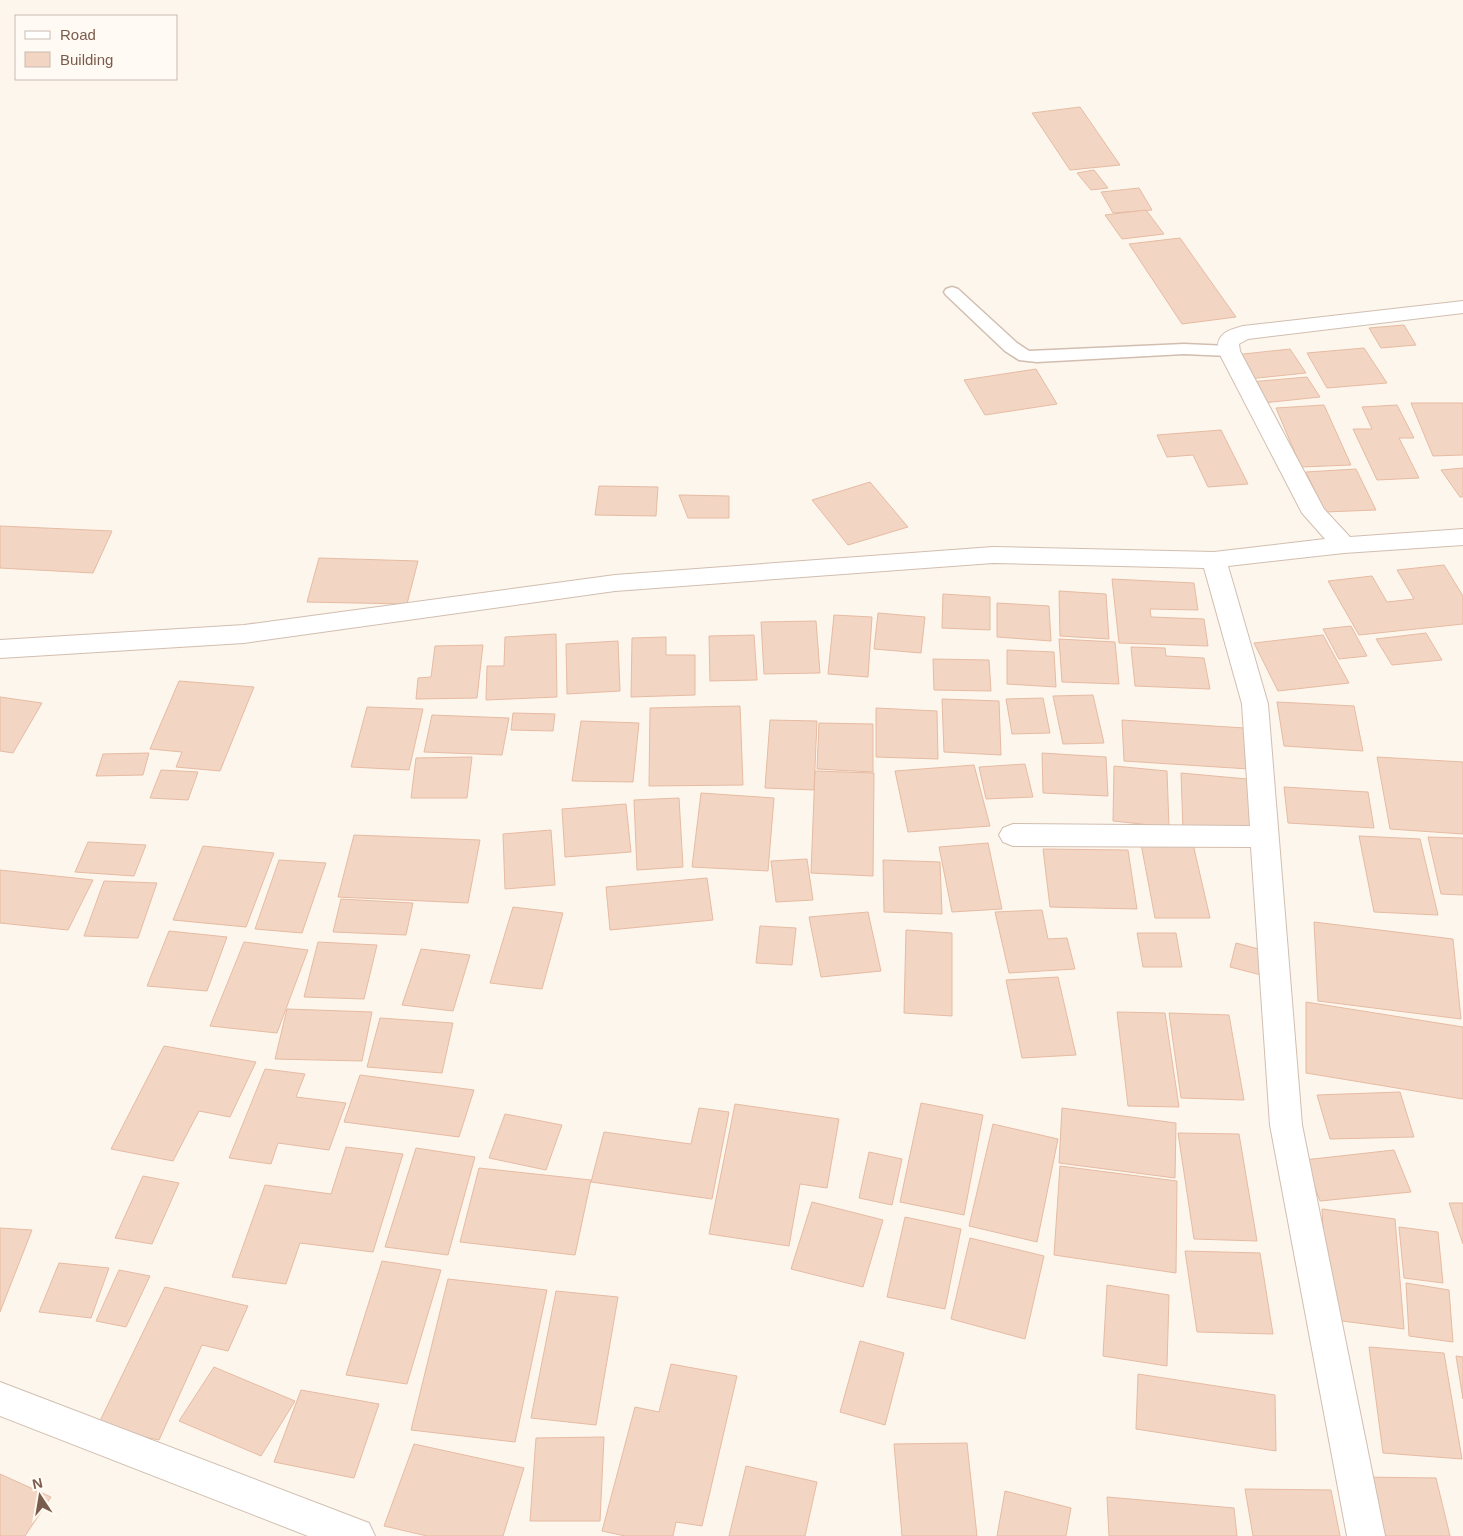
<svg xmlns="http://www.w3.org/2000/svg" width="1463" height="1536" font-family="Helvetica,sans-serif">
	<style>
		.building { fill: #f3d5c3; stroke: #e6bba3 }
		.lines { fill: none; stroke-linecap: round; stroke-linejoin: round }
		.lane-casing { stroke: #d1beb0; stroke-width: 3 }
		.street-casing { stroke: #d1beb0; stroke-width: 2 }
		.lane { fill: #fff; fill-rule: evenodd }
		.street { fill: #fff; fill-rule: evenodd }
	</style>
	<rect width="100%" height="100%" fill="#fdf6ec"/>
	<g class="building">
		<path d="M1080,107L1120,165L1070,170L1032,113Z"/>
		<path d="M1094,170L1108,188L1091,190L1077,173Z"/>
		<path d="M1139,188L1152,210L1113,213L1101,192Z"/>
		<path d="M1146,210L1164,234L1122,239L1105,215Z"/>
		<path d="M1180,238L1236,317L1182,324L1129,244Z"/>
		<path d="M1404,325L1416,345L1381,348L1369,328Z"/>
		<path d="M1364,348L1387,383L1327,388L1307,353Z"/>
		<path d="M1290,349L1306,373L1248,379L1234,355Z"/>
		<path d="M1036,369L1057,404L985,415L964,380Z"/>
		<path d="M1307,377L1320,397L1263,403L1250,382Z"/>
		<path d="M1411,403H1463V455L1433,456Z"/>
		<path d="M1324,405L1351,465L1301,467L1276,408Z"/>
		<path d="M1397,405L1414,438H1399L1419,478L1377,480L1353,429H1372L1362,407Z"/>
		<path d="M1221,430L1248,484L1208,487L1193,455L1167,457L1157,435Z"/>
		<path d="M1463,468V497H1460L1441,470Z"/>
		<path d="M1356,469L1376,510L1325,512L1306,472Z"/>
		<path d="M870,482L908,527L848,545L812,500Z"/>
		<path d="M599,486L658,487L656,516L595,515Z"/>
		<path d="M679,495L729,496V518H688Z"/>
		<path d="M0,526L112,531L93,573L0,568Z"/>
		<path d="M319,558L418,561L407,604L307,602Z"/>
		<path d="M1444,565L1463,596V624L1359,635L1328,581L1372,576L1387,602L1414,599L1397,570Z"/>
		<path d="M1112,579L1194,583L1198,610L1150,609L1151,617L1204,619L1208,646L1119,643Z"/>
		<path d="M1059,591L1106,594L1109,639L1060,636Z"/>
		<path d="M943,594L990,597V630L942,628Z"/>
		<path d="M997,603L1049,606L1051,641L997,637Z"/>
		<path d="M878,613L925,617L921,653L874,649Z"/>
		<path d="M834,615L872,617L868,677L828,674Z"/>
		<path d="M816,621L820,673L764,674L761,622Z"/>
		<path d="M1351,626L1367,656L1339,659L1323,629Z"/>
		<path d="M1426,633L1442,660L1392,665L1376,639Z"/>
		<path d="M556,634L557,697L486,700L487,666H504L505,637Z"/>
		<path d="M754,635L757,680L710,681L709,636Z"/>
		<path d="M1323,635L1349,683L1278,691L1254,643Z"/>
		<path d="M666,637V655H695V695L631,697L632,638Z"/>
		<path d="M1059,639L1115,642L1119,684L1062,682Z"/>
		<path d="M618,641L620,691L567,694L566,644Z"/>
		<path d="M483,645L477,698L416,699L418,678L431,677L435,646Z"/>
		<path d="M1131,647L1165,648L1166,656L1204,658L1210,689L1135,686Z"/>
		<path d="M1007,650L1054,652L1056,687L1007,684Z"/>
		<path d="M933,659L989,660L991,691L934,690Z"/>
		<path d="M179,681L254,687L220,771L176,767L182,752L150,749Z"/>
		<path d="M1093,695L1104,743L1063,744L1053,696Z"/>
		<path d="M0,697L42,703L13,753L0,751Z"/>
		<path d="M1043,698L1050,733L1012,734L1006,699Z"/>
		<path d="M942,699L999,701L1001,755L944,752Z"/>
		<path d="M1277,702L1354,706L1363,751L1284,746Z"/>
		<path d="M740,706L743,785L649,786L650,708Z"/>
		<path d="M367,707L423,709L409,770L351,767Z"/>
		<path d="M876,708L937,711L938,759L876,757Z"/>
		<path d="M513,713L555,714L553,731L511,730Z"/>
		<path d="M432,715L509,718L502,755L424,752Z"/>
		<path d="M770,720L817,721L814,790L765,788Z"/>
		<path d="M1122,720L1244,728L1249,769L1124,761Z"/>
		<path d="M581,721L639,723L633,782L572,781Z"/>
		<path d="M819,723L873,724V772L817,769Z"/>
		<path d="M149,753L143,775L96,776L103,754Z"/>
		<path d="M1042,753L1106,757L1108,796L1043,793Z"/>
		<path d="M472,757L467,798H411L416,758Z"/>
		<path d="M1377,757L1463,762V834L1390,829Z"/>
		<path d="M1025,764L1033,797L986,799L979,767Z"/>
		<path d="M974,765L990,826L908,832L895,771Z"/>
		<path d="M1114,766L1167,771L1169,827L1113,821Z"/>
		<path d="M161,770L198,772L188,800L150,798Z"/>
		<path d="M815,771L874,773L873,876L811,873Z"/>
		<path d="M1181,773L1247,779L1253,831L1183,830Z"/>
		<path d="M1284,787L1368,792L1374,828L1288,823Z"/>
		<path d="M701,793L774,798L768,871L692,867Z"/>
		<path d="M679,798L683,867L637,870L634,800Z"/>
		<path d="M626,804L631,852L565,857L562,809Z"/>
		<path d="M551,830L555,885L505,889L503,834Z"/>
		<path d="M354,835L480,840L468,903L338,897Z"/>
		<path d="M1359,836L1420,839L1438,915L1374,912Z"/>
		<path d="M1428,837L1463,838V895L1441,894Z"/>
		<path d="M88,842L146,845L134,876L75,872Z"/>
		<path d="M988,843L1002,909L952,912L939,847Z"/>
		<path d="M1141,844H1193L1210,918H1155Z"/>
		<path d="M203,846L274,853L246,927L173,920Z"/>
		<path d="M1043,849L1128,850L1137,909L1050,907Z"/>
		<path d="M807,859L813,900L776,902L771,861Z"/>
		<path d="M279,860L326,863L302,933L255,929Z"/>
		<path d="M883,860L940,862L942,914L884,912Z"/>
		<path d="M0,870L93,880L68,930L0,923Z"/>
		<path d="M707,878L713,920L610,930L606,887Z"/>
		<path d="M104,881L157,883L138,938L84,936Z"/>
		<path d="M341,899L413,903L406,935L333,932Z"/>
		<path d="M513,907L563,913L542,989L490,983Z"/>
		<path d="M1042,910L1048,939L1067,938L1075,969L1009,973L995,912Z"/>
		<path d="M868,912L881,971L821,977L809,917Z"/>
		<path d="M1314,922L1453,939L1461,1019L1318,1001Z"/>
		<path d="M760,926L796,928L792,965L756,963Z"/>
		<path d="M906,930L952,933V1016L904,1013Z"/>
		<path d="M169,931L227,937L207,991L147,986Z"/>
		<path d="M1137,933H1176L1182,967H1143Z"/>
		<path d="M244,942L308,950L277,1033L210,1026Z"/>
		<path d="M318,942L377,945L364,999L304,997Z"/>
		<path d="M1236,943L1270,952L1265,976L1230,967Z"/>
		<path d="M421,949L470,955L453,1011L402,1005Z"/>
		<path d="M1058,977L1076,1055L1022,1058L1006,980Z"/>
		<path d="M1306,1002L1463,1027V1099L1306,1073Z"/>
		<path d="M287,1009L372,1012L362,1061L275,1059Z"/>
		<path d="M1117,1012L1165,1013L1179,1107L1128,1106Z"/>
		<path d="M1169,1013L1229,1015L1244,1100L1181,1098Z"/>
		<path d="M380,1018L453,1023L442,1073L367,1067Z"/>
		<path d="M164,1046L256,1062L230,1117L199,1111L173,1161L111,1149Z"/>
		<path d="M265,1069L305,1074L296,1097L346,1103L329,1150L278,1143L271,1164L229,1158Z"/>
		<path d="M360,1075L474,1090L459,1137L344,1122Z"/>
		<path d="M1400,1092L1414,1137L1330,1139L1317,1095Z"/>
		<path d="M921,1103L983,1115L964,1215L900,1202Z"/>
		<path d="M735,1104L839,1119L827,1188L800,1184L789,1246L709,1234Z"/>
		<path d="M699,1108L729,1112L712,1199L591,1182L604,1132L691,1144Z"/>
		<path d="M1062,1108L1176,1123L1175,1178L1059,1163Z"/>
		<path d="M505,1114L562,1125L546,1170L489,1158Z"/>
		<path d="M993,1124L1058,1139L1037,1242L969,1226Z"/>
		<path d="M1178,1133L1239,1134L1257,1241L1194,1239Z"/>
		<path d="M346,1147L403,1154L373,1252L300,1243L286,1284L232,1277L265,1185L331,1194Z"/>
		<path d="M416,1148L475,1157L448,1255L385,1247Z"/>
		<path d="M1394,1150L1411,1192L1320,1201L1304,1160Z"/>
		<path d="M869,1152L902,1159L892,1205L859,1198Z"/>
		<path d="M1060,1166L1177,1181L1176,1273L1054,1255Z"/>
		<path d="M479,1168L591,1180L575,1255L460,1242Z"/>
		<path d="M143,1176L179,1183L152,1244L115,1238Z"/>
		<path d="M812,1202L883,1220L863,1287L791,1269Z"/>
		<path d="M1449,1203H1463V1244Z"/>
		<path d="M1322,1209L1395,1219L1404,1329L1327,1319Z"/>
		<path d="M905,1217L961,1229L945,1309L887,1297Z"/>
		<path d="M1399,1227L1438,1232L1443,1283L1404,1278Z"/>
		<path d="M0,1228L32,1230L0,1312Z"/>
		<path d="M970,1238L1044,1256L1025,1339L951,1319Z"/>
		<path d="M1185,1251L1260,1253L1273,1334L1197,1332Z"/>
		<path d="M382,1261L441,1270L407,1384L346,1375Z"/>
		<path d="M59,1263L109,1268L91,1318L39,1312Z"/>
		<path d="M119,1270L150,1276L126,1327L96,1321Z"/>
		<path d="M448,1279L547,1290L515,1442L411,1430Z"/>
		<path d="M1406,1283L1449,1290L1453,1342L1409,1336Z"/>
		<path d="M1107,1285L1169,1295L1167,1366L1103,1356Z"/>
		<path d="M165,1287L248,1306L228,1351L202,1345L159,1440L97,1427Z"/>
		<path d="M556,1291L618,1297L596,1425L531,1418Z"/>
		<path d="M860,1341L904,1353L885,1425L840,1412Z"/>
		<path d="M1369,1347L1444,1353L1462,1459L1383,1453Z"/>
		<path d="M1456,1356L1463,1357V1399Z"/>
		<path d="M671,1364L737,1376L702,1526L676,1522L673,1536H625L602,1531L635,1407L659,1412Z"/>
		<path d="M214,1367L295,1401L261,1456L179,1421Z"/>
		<path d="M1138,1374L1275,1395L1276,1451L1136,1429Z"/>
		<path d="M301,1390L379,1404L354,1478L274,1462Z"/>
		<path d="M604,1437L600,1521H530L536,1438Z"/>
		<path d="M967,1443L977,1536H902L894,1444Z"/>
		<path d="M414,1444L524,1468L503,1536H427L384,1526Z"/>
		<path d="M746,1466L817,1482L805,1536H729Z"/>
		<path d="M0,1474L51,1497L25,1536H0Z"/>
		<path d="M1360,1477L1436,1478L1450,1536H1373Z"/>
		<path d="M1245,1489L1331,1490L1340,1536H1253Z"/>
		<path d="M1005,1491L1071,1508L1066,1536H997Z"/>
		<path d="M1107,1497L1234,1508L1237,1536H1109Z"/>
	</g>
	<g class="lines">
		<defs>
			<path id="lane" d="M952,287L958,289L1017,343L1029,351L1184,344L1229,346L1235,347L1237,351L1235,355L1229,356L1184,354L1037,362L1019,360L1005,351L946,295L944,292L946,289Z"/>
			<g id="street">
				<path d="M1463,301V313L1248,339L1239,344L1240,351L1324,509L1350,537L1463,529V545L1344,553L1228,566L1268,704L1302,1125L1385,1536H1347L1270,1125L1251,847L1013,846L1003,842L999,835L1003,828L1013,824L1250,826L1242,704L1204,568L993,563L615,591L244,643L0,658V640L244,625L615,575L993,547L1214,552L1325,539L1302,513L1218,351C1216,334 1228,330 1243,326Z"/>
				<path d="M0,1382L369,1523L375,1536H308L0,1416Z"/>
			</g>
		</defs>
		<use href="#lane" class="lane-casing"/>
		<use href="#street" class="street-casing"/>
		<use href="#lane" class="lane"/>
		<use href="#street" class="street"/>
	</g>
	<rect x="15" y="15" width="162" height="65" fill="#fffaf3" stroke="#cabbb1"/>
	<rect x="25" y="31" width="25" height="8" fill="#ffffff" stroke="#cabbb1"/>
	<text x="60" y="40" font-size="15" fill="#7a5c4d">Road</text>
	<rect x="25" y="52" width="25" height="15" fill="#f3d5c3" stroke="#cabbb1"/>
	<text x="60" y="65" font-size="15" fill="#7a5c4d">Building</text>
	<g transform="translate(40 1496) rotate(348)" stroke="#fffaf3" stroke-width="4" paint-order="stroke">
	<path d="M0-4L9 19L0 12L-9 19Z" fill="#7a5c4d"/>
	<text y="-8" font-size="14" font-weight="bold" text-anchor="middle" fill="#7a5c4d">N</text>
	</g>
</svg>
